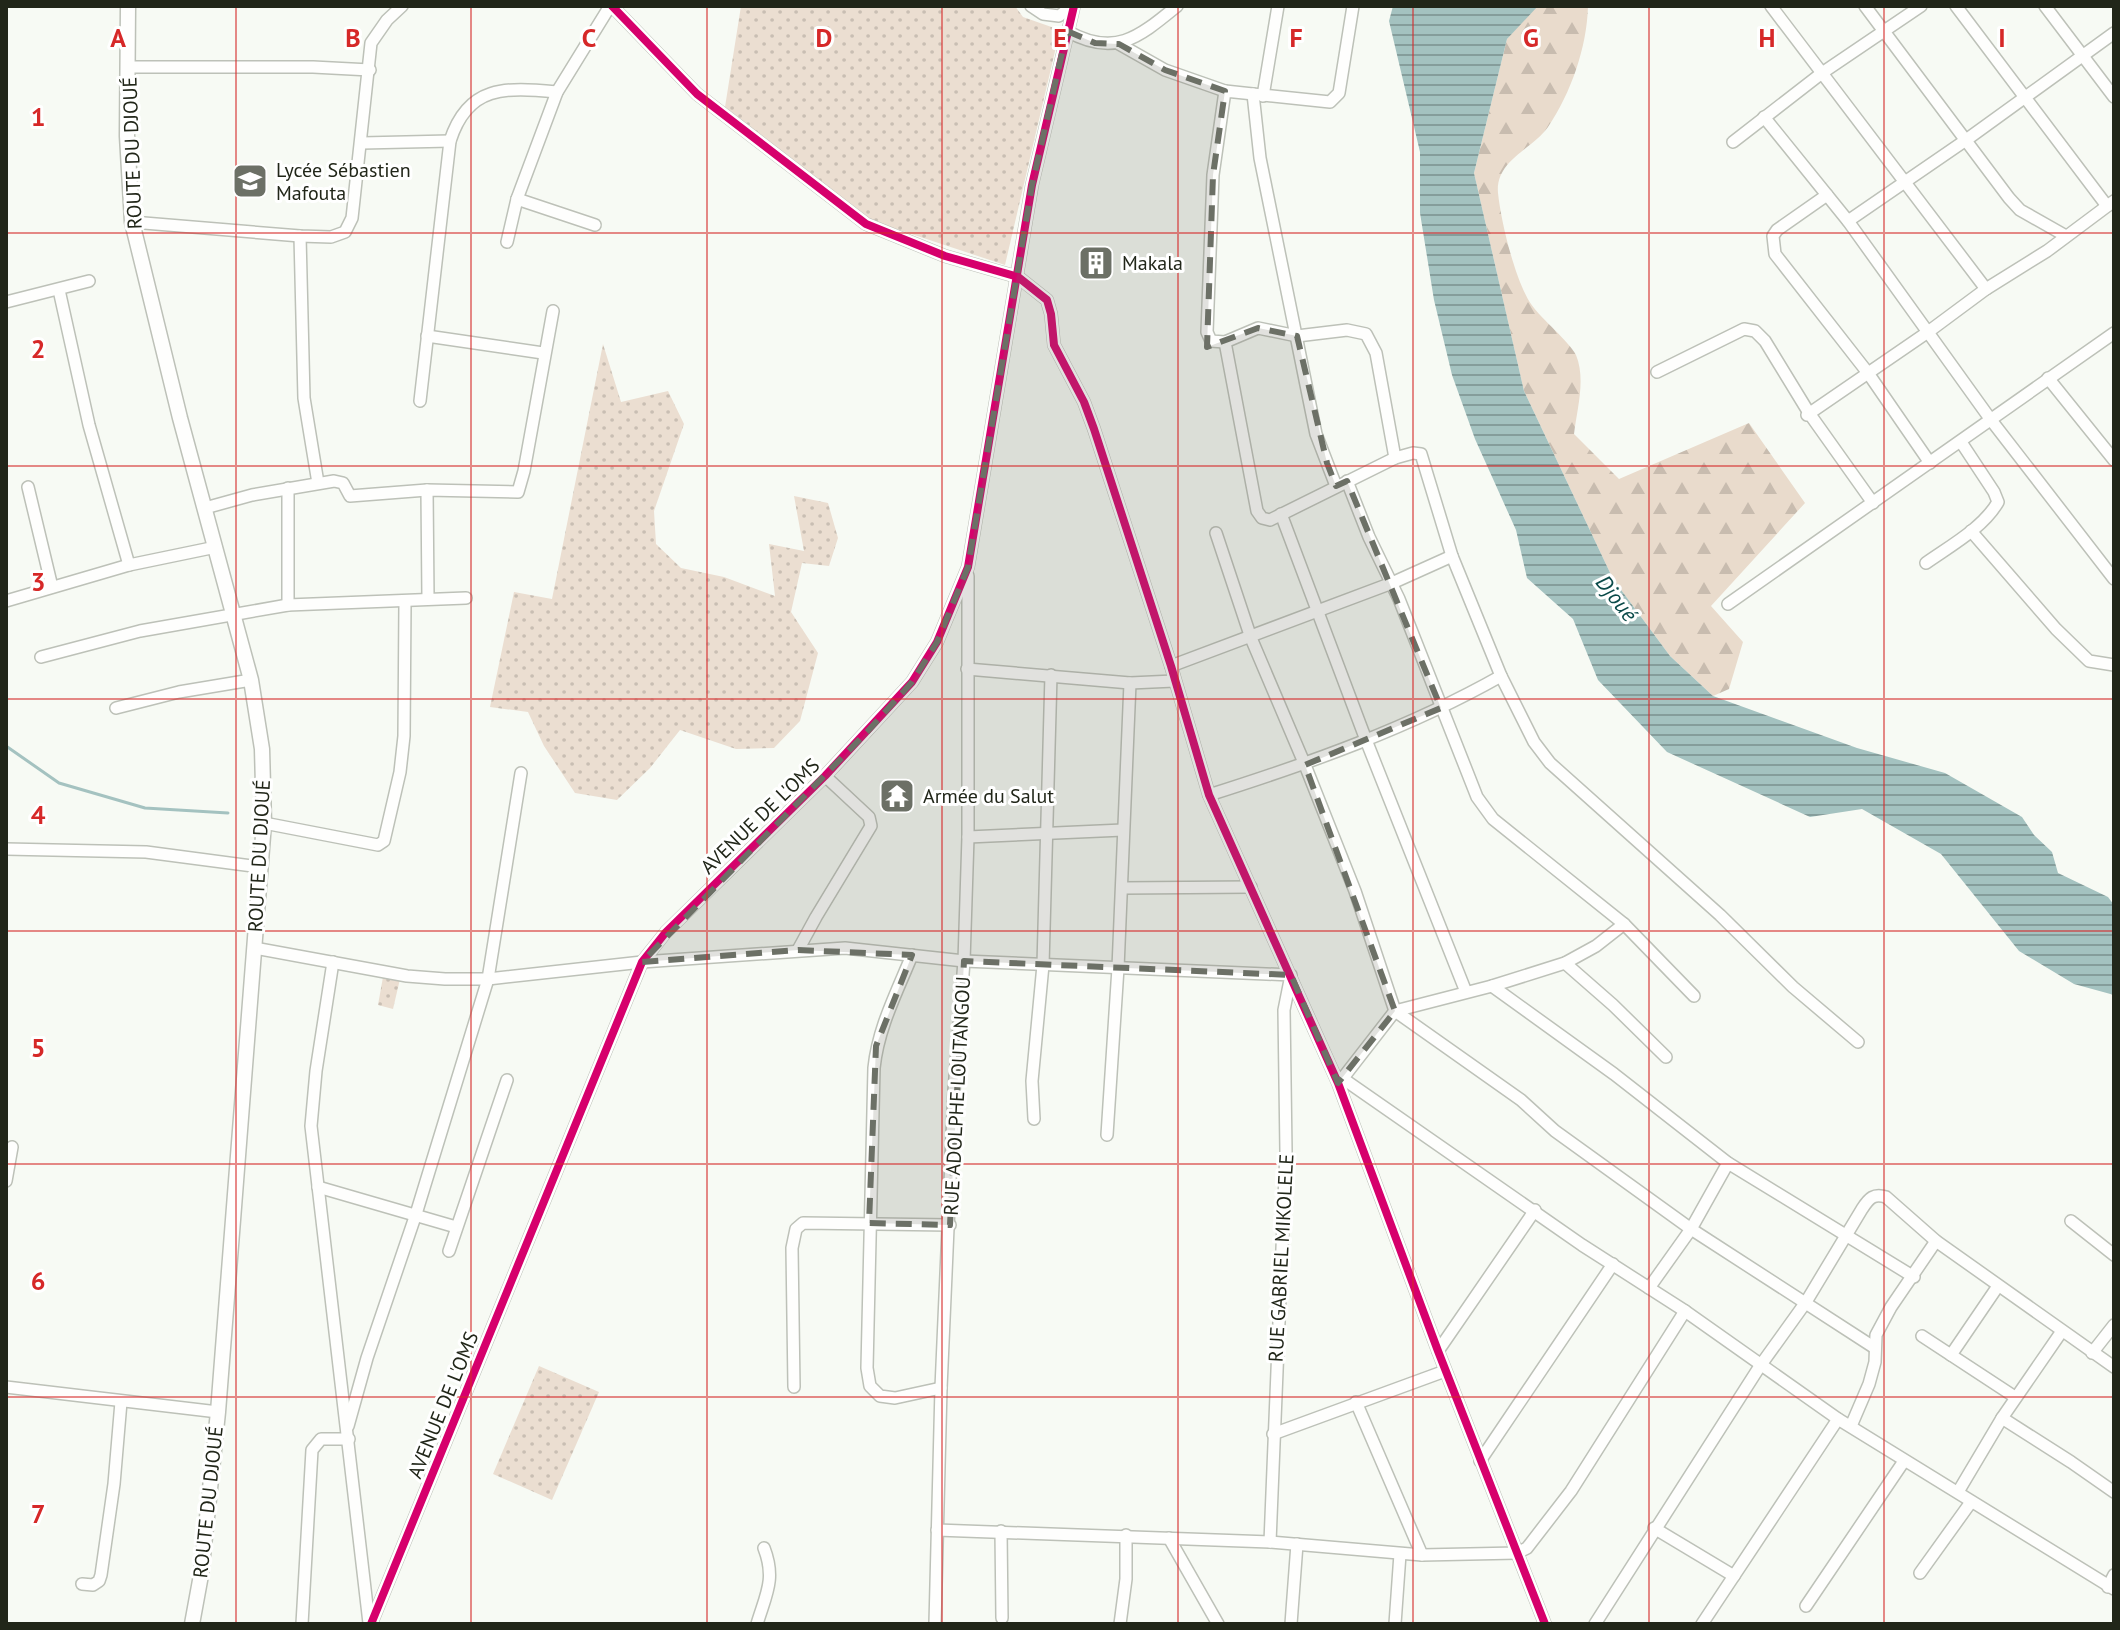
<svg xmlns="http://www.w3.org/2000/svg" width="2120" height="1630" font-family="'PT Sans',sans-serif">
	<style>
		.grass { fill: url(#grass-dots) }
		.forest { fill: url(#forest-firs) }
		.water { fill: url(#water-rules) }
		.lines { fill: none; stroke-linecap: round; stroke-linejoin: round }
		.stream { stroke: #a4c2c0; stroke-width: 3 }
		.minor-casing { stroke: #bdc1b8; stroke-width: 14 }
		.major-casing { stroke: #bdc1b8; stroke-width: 17 }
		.minor { stroke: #fefefd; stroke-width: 11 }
		.major { stroke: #fefefd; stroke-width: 14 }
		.cycleway-casing { stroke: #fff; stroke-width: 13 }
		.cycleway { stroke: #d6006c; stroke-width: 8 }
		.marked { fill: #6c7066; fill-opacity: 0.2; stroke: #6c7066; stroke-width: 6; stroke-dasharray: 16 10; stroke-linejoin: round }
		.grid { fill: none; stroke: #d62828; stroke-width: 2; stroke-opacity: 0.55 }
		.labels { text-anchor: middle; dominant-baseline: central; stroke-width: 6; stroke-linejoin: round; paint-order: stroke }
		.street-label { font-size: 20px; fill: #212619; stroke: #fff }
		.poi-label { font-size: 20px; fill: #212619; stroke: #fff; text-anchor: start }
		.water-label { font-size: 22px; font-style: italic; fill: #0a4a49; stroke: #fff }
		.grid-label { font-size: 26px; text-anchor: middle; font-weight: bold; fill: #d62828; stroke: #fff; stroke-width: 6; stroke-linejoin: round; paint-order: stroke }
	</style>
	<defs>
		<pattern id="grass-dots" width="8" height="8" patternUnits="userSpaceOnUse" patternTransform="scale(2)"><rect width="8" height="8" fill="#ebded1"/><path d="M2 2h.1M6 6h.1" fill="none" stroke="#c9beb3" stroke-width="1.8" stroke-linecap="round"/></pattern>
		<pattern id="forest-firs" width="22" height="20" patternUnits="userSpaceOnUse" patternTransform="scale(2)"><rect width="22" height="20" fill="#e9dbcc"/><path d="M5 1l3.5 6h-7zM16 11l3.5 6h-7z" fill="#c8bcaf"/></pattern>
		<pattern id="water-rules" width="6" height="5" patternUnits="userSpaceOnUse" patternTransform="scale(2)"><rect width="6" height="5" fill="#a4c2c0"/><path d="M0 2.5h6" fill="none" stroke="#859d9b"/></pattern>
	</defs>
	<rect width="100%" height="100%" fill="#f7faf4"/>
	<g class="grass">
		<path d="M741,6H1015L1023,17L1060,30L1005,265L869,220L725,107Z"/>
		<path d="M603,344L621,402L668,391L684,424L654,511L656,544L681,568L724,577L775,596L769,544L804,551L794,496L828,503L838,538L829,566L802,563L791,612L818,653L800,721L774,748L736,749L680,730L650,768L617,800L575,793L544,746L528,712L490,707L514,592L552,599Z"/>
		<path d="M383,977L400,979L393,1009L378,1005Z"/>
		<path d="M539,1366L599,1392L552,1500L493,1474Z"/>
	</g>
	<path class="forest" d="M1535,6H1588C1587,47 1571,93 1548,127C1533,149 1495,160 1498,193C1501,222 1515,280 1531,304C1542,320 1569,341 1576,355C1586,379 1577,409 1574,434L1619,479L1749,423L1805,503L1711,606L1743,642L1729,689L1713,696L1670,656L1613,579L1524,391L1474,173L1507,39Z"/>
	<path class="water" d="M1393,6H1538L1507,39L1474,173L1524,391L1613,579L1670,656L1713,696L1857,748L1945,773L2022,817L2034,835L2052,852L2058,873L2108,897L2114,905V995L2074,984L2019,951L1941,854L1862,809L1810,817L1667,752L1598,680L1573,619L1527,578L1516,530L1475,439L1452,375L1434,300L1420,213V152L1389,21Z"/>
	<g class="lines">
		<path class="stream" d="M6,746L59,783L145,808L228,813"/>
		<defs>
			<g id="minor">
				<path d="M612,6L697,94L866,224L945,256L1018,277L1047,300L1051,314L1054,345L1084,402L1094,429L1171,666L1209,795L1338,1083L1438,1351L1545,1624"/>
				<path d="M1031,6L1043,14L1059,16L1072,6"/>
				<path d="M1353,6L1339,93L1330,102L1225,91L1213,175L1207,332L1211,341L1225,342L1258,328L1297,336L1347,330L1366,334L1376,353L1395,458"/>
				<path d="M1771,6L1986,289"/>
				<path d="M1865,6L2009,198L2020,210L2066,236"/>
				<path d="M1956,6L2107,206"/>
				<path d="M2045,6L2114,97"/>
				<path d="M1067,31C1115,58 1139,37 1177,6"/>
				<path d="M1119,44L1165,70L1225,91"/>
				<path d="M129,67H313L370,70"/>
				<path d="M1253,94L1260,158L1316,434L1336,486"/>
				<path d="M1263,96L1278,6"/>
				<path d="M1764,117L1848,221L1991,420L2114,579"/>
				<path d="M1733,142L1822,73L1921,6"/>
				<path d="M362,143L450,141"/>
				<path d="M1827,195L1777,230L1773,236L1775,254L1868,373L1930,463"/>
				<path d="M517,199L595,225"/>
				<path d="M1848,221L1966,140L2114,33"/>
				<path d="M132,222L300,236L331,237L345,232L352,218L371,43L387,20L402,6"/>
				<path d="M300,236L304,398L318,483"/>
				<path d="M507,242L517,199L557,92L610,6"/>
				<path d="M59,290L89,425L129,565"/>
				<path d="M6,302L89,281"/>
				<path d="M427,336L543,353"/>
				<path d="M1225,342L1257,511L1262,518L1270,520L1395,458L1413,453L1421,454L1452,556L1501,676L1534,742L1550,763L1720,915L1793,987L1858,1042"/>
				<path d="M1657,372L1744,329L1755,331L1765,341L1809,413L1873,503"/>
				<path d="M2048,378L2114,460"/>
				<path d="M420,401L450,141C468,85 505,87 557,92"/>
				<path d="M1807,415L1928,332L1986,289L2047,251L2114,201"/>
				<path d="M1347,481L1369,537L1399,599L1477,797L1493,819L1624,924L1694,996"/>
				<path d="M28,487L52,587"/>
				<path d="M427,490L428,598"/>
				<path d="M205,508L252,495L334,481L343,483L350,496L427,490L518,492L524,471L553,311"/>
				<path d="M1281,514L1366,740L1466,992"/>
				<path d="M1971,531L2056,629L2089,661L2114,665"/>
				<path d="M1216,533L1251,638L1305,765L1355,891L1395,1011L1521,1100L1555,1131L1691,1229L1875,1348"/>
				<path d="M1926,563C1950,546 1983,528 1998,502L1994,492L1961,442"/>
				<path d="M6,601L129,565L216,547"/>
				<path d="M1728,604L2114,333"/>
				<path d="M288,605V488"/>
				<path d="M41,657L140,631L288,605L466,598"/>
				<path d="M1171,666L1392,583L1452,556"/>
				<path d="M967,669L1130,683L1174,681"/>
				<path d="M116,708L179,692L251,680"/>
				<path d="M1209,795C1310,763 1409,728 1501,676"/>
				<path d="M264,823L378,845L384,841L400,772L404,736L405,602"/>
				<path d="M968,837L1123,830"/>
				<path d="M6,849L146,852L260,867"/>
				<path d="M1122,888L1251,887"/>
				<path d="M254,948L407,976L445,979H488L642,962L845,948L964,961L1291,975L1284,1010L1286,1151L1270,1542"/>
				<path d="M798,950L816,917L871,826L869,817L825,776"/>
				<path d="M912,955C897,992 878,1028 874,1068L867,1368L870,1386L880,1396L895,1398L941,1388"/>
				<path d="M333,962L316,1071L311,1126L369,1623"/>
				<path d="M1565,963L1613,1005L1666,1057"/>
				<path d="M1492,986L1614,1074L1728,1163L1914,1277"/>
				<path d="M1342,1078L1582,1245L1685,1311L1838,1419L2114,1589"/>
				<path d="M1339,1083L1395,1011L1492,986L1565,963L1596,946L1624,924"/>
				<path d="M1034,1119L1032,1081L1043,965L1051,675"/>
				<path d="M1107,1135L1118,968L1130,683"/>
				<path d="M6,1181L12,1147"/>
				<path d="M318,1187L456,1227"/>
				<path d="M2071,1221L2114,1255"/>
				<path d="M449,1251L507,1080"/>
				<path d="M1649,1288L1691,1229L1728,1163"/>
				<path d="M1922,1336L2015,1397"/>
				<path d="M1438,1351L1535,1210"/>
				<path d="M2092,1353L2114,1325"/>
				<path d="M1951,1355L1998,1286"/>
				<path d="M6,1387L218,1412"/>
				<path d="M794,1387L792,1248L796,1229L803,1223L950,1225"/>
				<path d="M1356,1402L1422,1555"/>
				<path d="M2002,1418L2071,1462L2114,1492"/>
				<path d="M348,1426L367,1358L416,1214L488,979L521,773"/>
				<path d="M1851,1426L1869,1384L1875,1362L1876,1335L1891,1307L1936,1241"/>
				<path d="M1273,1434L1445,1371"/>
				<path d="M1480,1461L1613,1264"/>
				<path d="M1958,1492L2002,1418L2062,1331"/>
				<path d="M1654,1528L1734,1576"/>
				<path d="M937,1530L1270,1542L1422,1555L1517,1553L1527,1548L1571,1491L1685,1311"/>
				<path d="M1001,1531L1002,1618"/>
				<path d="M1169,1538L1218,1624"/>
				<path d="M1920,1573L1971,1502"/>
				<path d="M82,1584L93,1585L99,1581L101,1575L114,1484L121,1402"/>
				<path d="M2108,1587L2114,1575"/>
				<path d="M1806,1606L1904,1461"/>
				<path d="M302,1624L312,1450L321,1439H349"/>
				<path d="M371,1624L642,962L666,932L825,776L912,682L937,642L968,567L1032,185L1074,6"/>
				<path d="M757,1624C766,1594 776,1579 764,1548"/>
				<path d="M935,1624L941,1388L954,1091L964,961L968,837V576"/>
				<path d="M1120,1624L1126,1579V1535"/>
				<path d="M1291,1624L1297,1544"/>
				<path d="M1395,1624L1400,1554"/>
				<path d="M1595,1624L1760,1366L1806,1302L1862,1209C1869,1198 1874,1193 1886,1197L1936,1241L2114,1367"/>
				<path d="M1702,1624L1838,1419"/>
			</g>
			<path id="major" d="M128,6L127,136L132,222L180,418L251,680L262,749L264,823L218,1412L201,1575L192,1624"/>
		</defs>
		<use href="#minor" class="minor-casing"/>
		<use href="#major" class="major-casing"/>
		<use href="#minor" class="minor"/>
		<use href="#major" class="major"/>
		<defs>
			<g id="cycleway">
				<path d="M612,6L697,94L866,224L945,256L1018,277L1047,300L1051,314L1054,345L1084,402L1094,429L1171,666L1209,795L1338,1083L1438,1351L1545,1624"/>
				<path d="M371,1624L642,962L666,932L825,776L912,682L937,642L968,567L1032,185L1074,6"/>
			</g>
		</defs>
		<use href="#cycleway" class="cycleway-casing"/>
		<use href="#cycleway" class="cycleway"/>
	</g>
	<path class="marked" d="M1067,31L1095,43L1119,44L1165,70L1225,91L1213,175L1207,347L1258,328L1297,336L1327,463L1336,486L1347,481L1441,708L1305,765L1395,1011L1338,1083L1291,975L964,961L950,1225L869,1223L876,1046L912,955L798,950L642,962L867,732L912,682L937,642L968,567L1032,185Z"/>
	<path class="grid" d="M236,6V1624M471,6V1624M707,6V1624M942,6V1624M1178,6V1624M1413,6V1624M1649,6V1624M1884,6V1624M6,233H2114M6,466H2114M6,699H2114M6,931H2114M6,1164H2114M6,1397H2114"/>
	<defs>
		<symbol id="school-square" viewBox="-11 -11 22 22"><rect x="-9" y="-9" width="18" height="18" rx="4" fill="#6c7066" stroke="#fff"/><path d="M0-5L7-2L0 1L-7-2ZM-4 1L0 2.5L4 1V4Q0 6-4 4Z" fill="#fff"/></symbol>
		<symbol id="building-square" viewBox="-11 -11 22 22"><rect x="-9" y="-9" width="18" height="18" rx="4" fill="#6c7066" stroke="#fff"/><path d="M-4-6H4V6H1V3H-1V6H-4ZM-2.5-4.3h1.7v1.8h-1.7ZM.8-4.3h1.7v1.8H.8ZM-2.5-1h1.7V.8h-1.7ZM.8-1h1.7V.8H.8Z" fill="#fff"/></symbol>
		<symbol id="temple-square" viewBox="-11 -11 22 22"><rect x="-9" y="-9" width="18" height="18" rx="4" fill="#6c7066" stroke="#fff"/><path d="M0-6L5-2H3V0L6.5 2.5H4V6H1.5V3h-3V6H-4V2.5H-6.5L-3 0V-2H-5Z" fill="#fff"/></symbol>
	</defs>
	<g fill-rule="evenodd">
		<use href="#school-square" x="230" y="161" width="40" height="40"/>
		<use href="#building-square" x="1076" y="243" width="40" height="40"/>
		<use href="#temple-square" x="877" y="776" width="40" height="40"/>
	</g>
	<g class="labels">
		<g class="street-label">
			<text transform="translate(132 153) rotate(-92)">ROUTE DU DJOUÉ</text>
			<text transform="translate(760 816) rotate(-44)">AVENUE DE L'OMS</text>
			<text transform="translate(259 856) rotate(-87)">ROUTE DU DJOUÉ</text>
			<text transform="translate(957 1096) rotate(-87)">RUE ADOLPHE LOUTANGOU</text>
			<text transform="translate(1281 1258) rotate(-87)">RUE GABRIEL MIKOLELE</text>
			<text transform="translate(443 1405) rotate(-68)">AVENUE DE L'OMS</text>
			<text transform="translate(208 1502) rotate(-84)">ROUTE DU DJOUÉ</text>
		</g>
		<g class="poi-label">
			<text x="276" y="170">Lycée Sébastien<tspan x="276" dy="23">Mafouta</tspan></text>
			<text x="1122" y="263">Makala</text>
			<text x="923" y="796">Armée du Salut</text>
		</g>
		<g class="water-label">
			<text transform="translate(1617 598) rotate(52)">Djoué</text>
		</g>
	</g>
	<g class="grid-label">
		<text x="118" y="47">A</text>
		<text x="353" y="47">B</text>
		<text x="589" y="47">C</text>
		<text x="824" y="47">D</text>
		<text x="1060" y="47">E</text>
		<text x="1296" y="47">F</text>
		<text x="1531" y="47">G</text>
		<text x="1767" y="47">H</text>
		<text x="2002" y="47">I</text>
		<text x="38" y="126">1</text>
		<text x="38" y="358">2</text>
		<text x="38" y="591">3</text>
		<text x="38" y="824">4</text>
		<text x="38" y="1057">5</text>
		<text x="38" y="1290">6</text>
		<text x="38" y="1523">7</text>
	</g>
	<rect width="2120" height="1630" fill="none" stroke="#212619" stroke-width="16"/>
</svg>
